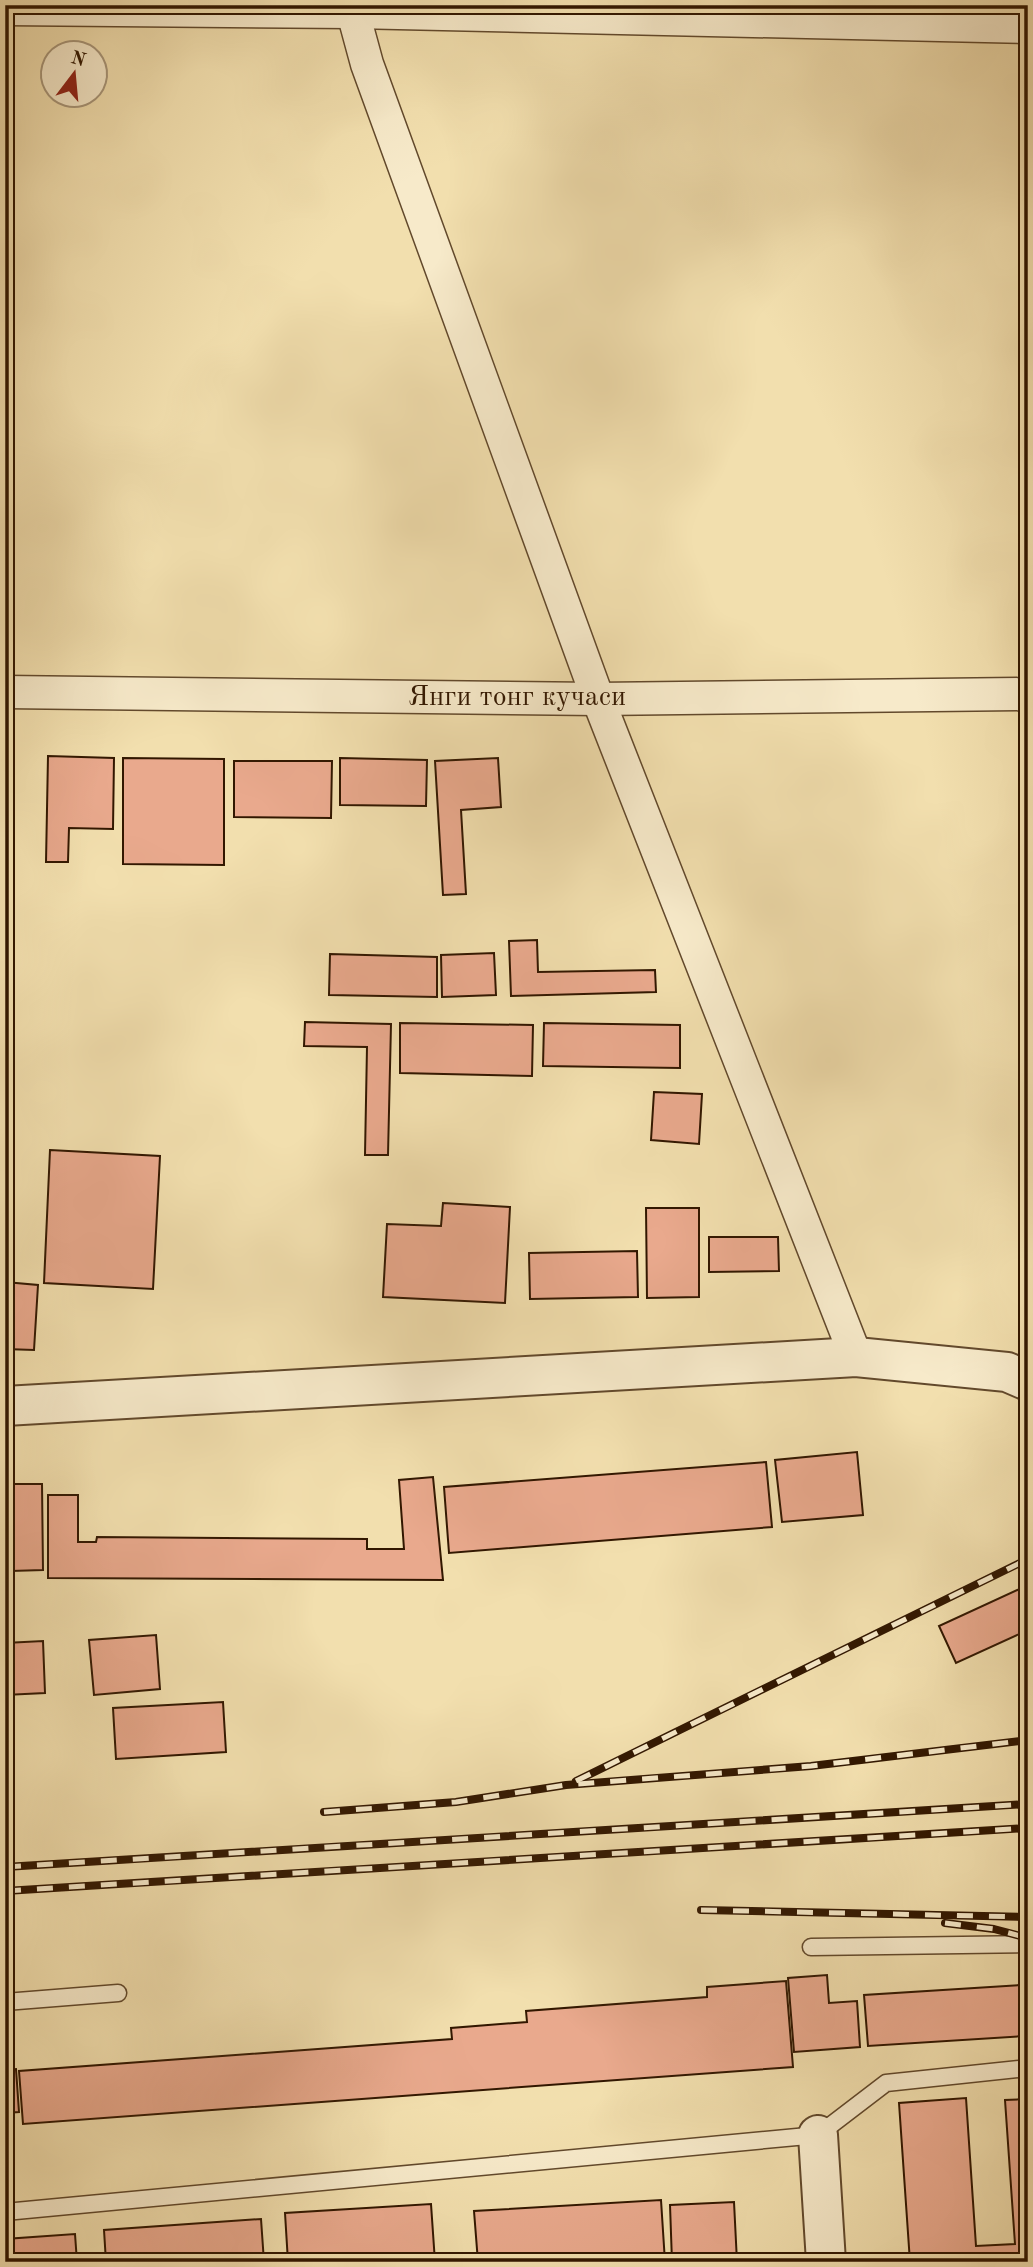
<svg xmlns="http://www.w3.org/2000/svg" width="1033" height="2267" font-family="'Old Standard TT',serif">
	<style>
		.building { fill: #e9a98d; stroke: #321700; stroke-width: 2 }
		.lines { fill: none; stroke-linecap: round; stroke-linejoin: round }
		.service-casing { stroke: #62492c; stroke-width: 19 }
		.minor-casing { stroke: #62492c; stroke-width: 35 }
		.tertiary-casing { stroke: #62492c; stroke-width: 42 }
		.service { stroke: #f7eaca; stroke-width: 16 }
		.minor { stroke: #f7eaca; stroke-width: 32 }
		.tertiary { stroke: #f7eaca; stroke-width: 38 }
		.rail-casing { stroke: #321700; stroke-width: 8 }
		.rail { stroke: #f7eaca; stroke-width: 5; stroke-dasharray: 16; stroke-linecap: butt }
		.labels { text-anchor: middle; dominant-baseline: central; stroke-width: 5; stroke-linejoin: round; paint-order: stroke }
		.street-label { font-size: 28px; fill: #321700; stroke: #f7eaca }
	</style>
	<rect width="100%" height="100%" fill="#f2dfae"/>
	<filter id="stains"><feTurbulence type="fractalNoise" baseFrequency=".00286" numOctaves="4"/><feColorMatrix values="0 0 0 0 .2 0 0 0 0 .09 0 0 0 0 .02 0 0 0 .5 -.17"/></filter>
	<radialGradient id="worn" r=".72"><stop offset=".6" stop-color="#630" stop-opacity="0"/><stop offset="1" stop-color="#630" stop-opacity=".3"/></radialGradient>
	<g class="building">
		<path d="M48,756L114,758L113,829L69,828L68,862H46Z"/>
		<path d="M123,758L224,759V865L123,864Z"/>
		<path d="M340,758L427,760L426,806L340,805Z"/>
		<path d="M498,758L501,807L461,810L466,894L443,895L435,761Z"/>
		<path d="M234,761H332L331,818L234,817Z"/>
		<path d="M537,940L538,972L655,970L656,992L511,996L509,941Z"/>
		<path d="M494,953L496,995L442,997L441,955Z"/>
		<path d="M330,954L437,957V997L329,995Z"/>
		<path d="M305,1022L391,1024L388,1155H365L367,1047L304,1046Z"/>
		<path d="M400,1023L533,1025L532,1076L400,1073Z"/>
		<path d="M544,1023L680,1025V1068L543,1066Z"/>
		<path d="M654,1092L702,1094L699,1144L651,1140Z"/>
		<path d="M50,1150L160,1156L153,1289L44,1283Z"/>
		<path d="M443,1203L510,1207L505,1303L383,1297L387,1224L441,1226Z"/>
		<path d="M646,1208H699V1297L647,1298Z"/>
		<path d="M709,1237H778L779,1271L709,1272Z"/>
		<path d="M637,1251L638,1297L530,1299L529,1253Z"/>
		<path d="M5,1282L38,1285L34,1350L5,1349Z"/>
		<path d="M857,1452L863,1515L782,1522L775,1460Z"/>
		<path d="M766,1462L772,1527L449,1553L444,1487Z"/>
		<path d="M433,1477L443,1580L48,1578V1495H78V1542H96L97,1537L367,1539V1549H404L399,1480Z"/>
		<path d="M10,1484H42L43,1570L11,1571Z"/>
		<path d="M1026,1586L1028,1630L956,1663L939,1626Z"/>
		<path d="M156,1635L160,1689L94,1695L89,1640Z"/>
		<path d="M43,1641L45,1693L5,1695V1643Z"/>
		<path d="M223,1702L226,1752L116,1759L113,1708Z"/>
		<path d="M827,1975L829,2003L857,2001L860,2047L794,2052L788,1978Z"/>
		<path d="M786,1981L793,2067L23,2124L19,2071L452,2039L451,2028L527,2022L526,2011L707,1997V1987Z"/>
		<path d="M1021,1985L1025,2036L868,2046L864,1995Z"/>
		<path d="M16,2069L19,2112L5,2113V2070Z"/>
		<path d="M966,2098L976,2246L1015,2244L1005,2100L1028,2099V2262H910L899,2103Z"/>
		<path d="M5,2138L9,2190H5Z"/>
		<path d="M661,2200L665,2262H478L474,2211Z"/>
		<path d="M734,2202L737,2262H672L670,2205Z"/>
		<path d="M431,2204L435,2262H288L285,2213Z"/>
		<path d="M261,2219L264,2262H106L104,2230Z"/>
		<path d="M75,2234L77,2262H5V2239Z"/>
	</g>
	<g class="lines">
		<defs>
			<g id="service">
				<path d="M811,1947L1028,1944"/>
				<path d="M5,2002L118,1993"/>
				<path d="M5,2212L818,2135L886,2083L1028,2068"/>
			</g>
			<g id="minor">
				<path d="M351,5L367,64L598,699L856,1357"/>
				<path d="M5,9L353,12L1028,27"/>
				<path d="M5,692L598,699L1028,694"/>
			</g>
			<g id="tertiary">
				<path d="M5,1406L856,1357L1007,1372L1028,1381"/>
				<path d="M818,2135L826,2262"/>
			</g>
		</defs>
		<use href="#service" class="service-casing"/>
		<use href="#minor" class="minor-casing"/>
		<use href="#tertiary" class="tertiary-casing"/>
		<use href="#service" class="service"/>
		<use href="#minor" class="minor"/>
		<use href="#tertiary" class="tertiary"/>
		<defs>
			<g id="rail">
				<path d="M576,1781L1028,1559"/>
				<path d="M324,1812L456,1802L566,1785L811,1766L1028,1740"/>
				<path d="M5,1867L1028,1804"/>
				<path d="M5,1891L1028,1828"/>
				<path d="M701,1910L1028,1917"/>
				<path d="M945,1923L994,1929L1028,1938"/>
			</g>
		</defs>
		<use href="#rail" class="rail-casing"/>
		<use href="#rail" class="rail"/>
	</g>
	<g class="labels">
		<g class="street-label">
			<text x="517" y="698">Янги тонг кучаси</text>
		</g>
	</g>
	<rect width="1033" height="2267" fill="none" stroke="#f2dfae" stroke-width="28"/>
	<rect x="7" y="7" width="1019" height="2253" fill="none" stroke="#321700" stroke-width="3.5"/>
	<rect x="14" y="14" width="1005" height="2239" fill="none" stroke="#321700" stroke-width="2"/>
	<g transform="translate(74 74) rotate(16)"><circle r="33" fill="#f7eaca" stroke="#a89679" stroke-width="2"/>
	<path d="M0-5L12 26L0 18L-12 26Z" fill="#8f2418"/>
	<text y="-10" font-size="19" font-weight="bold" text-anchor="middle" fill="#321700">N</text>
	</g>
	<rect width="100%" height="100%" filter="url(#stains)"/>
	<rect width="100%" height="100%" fill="url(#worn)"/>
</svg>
